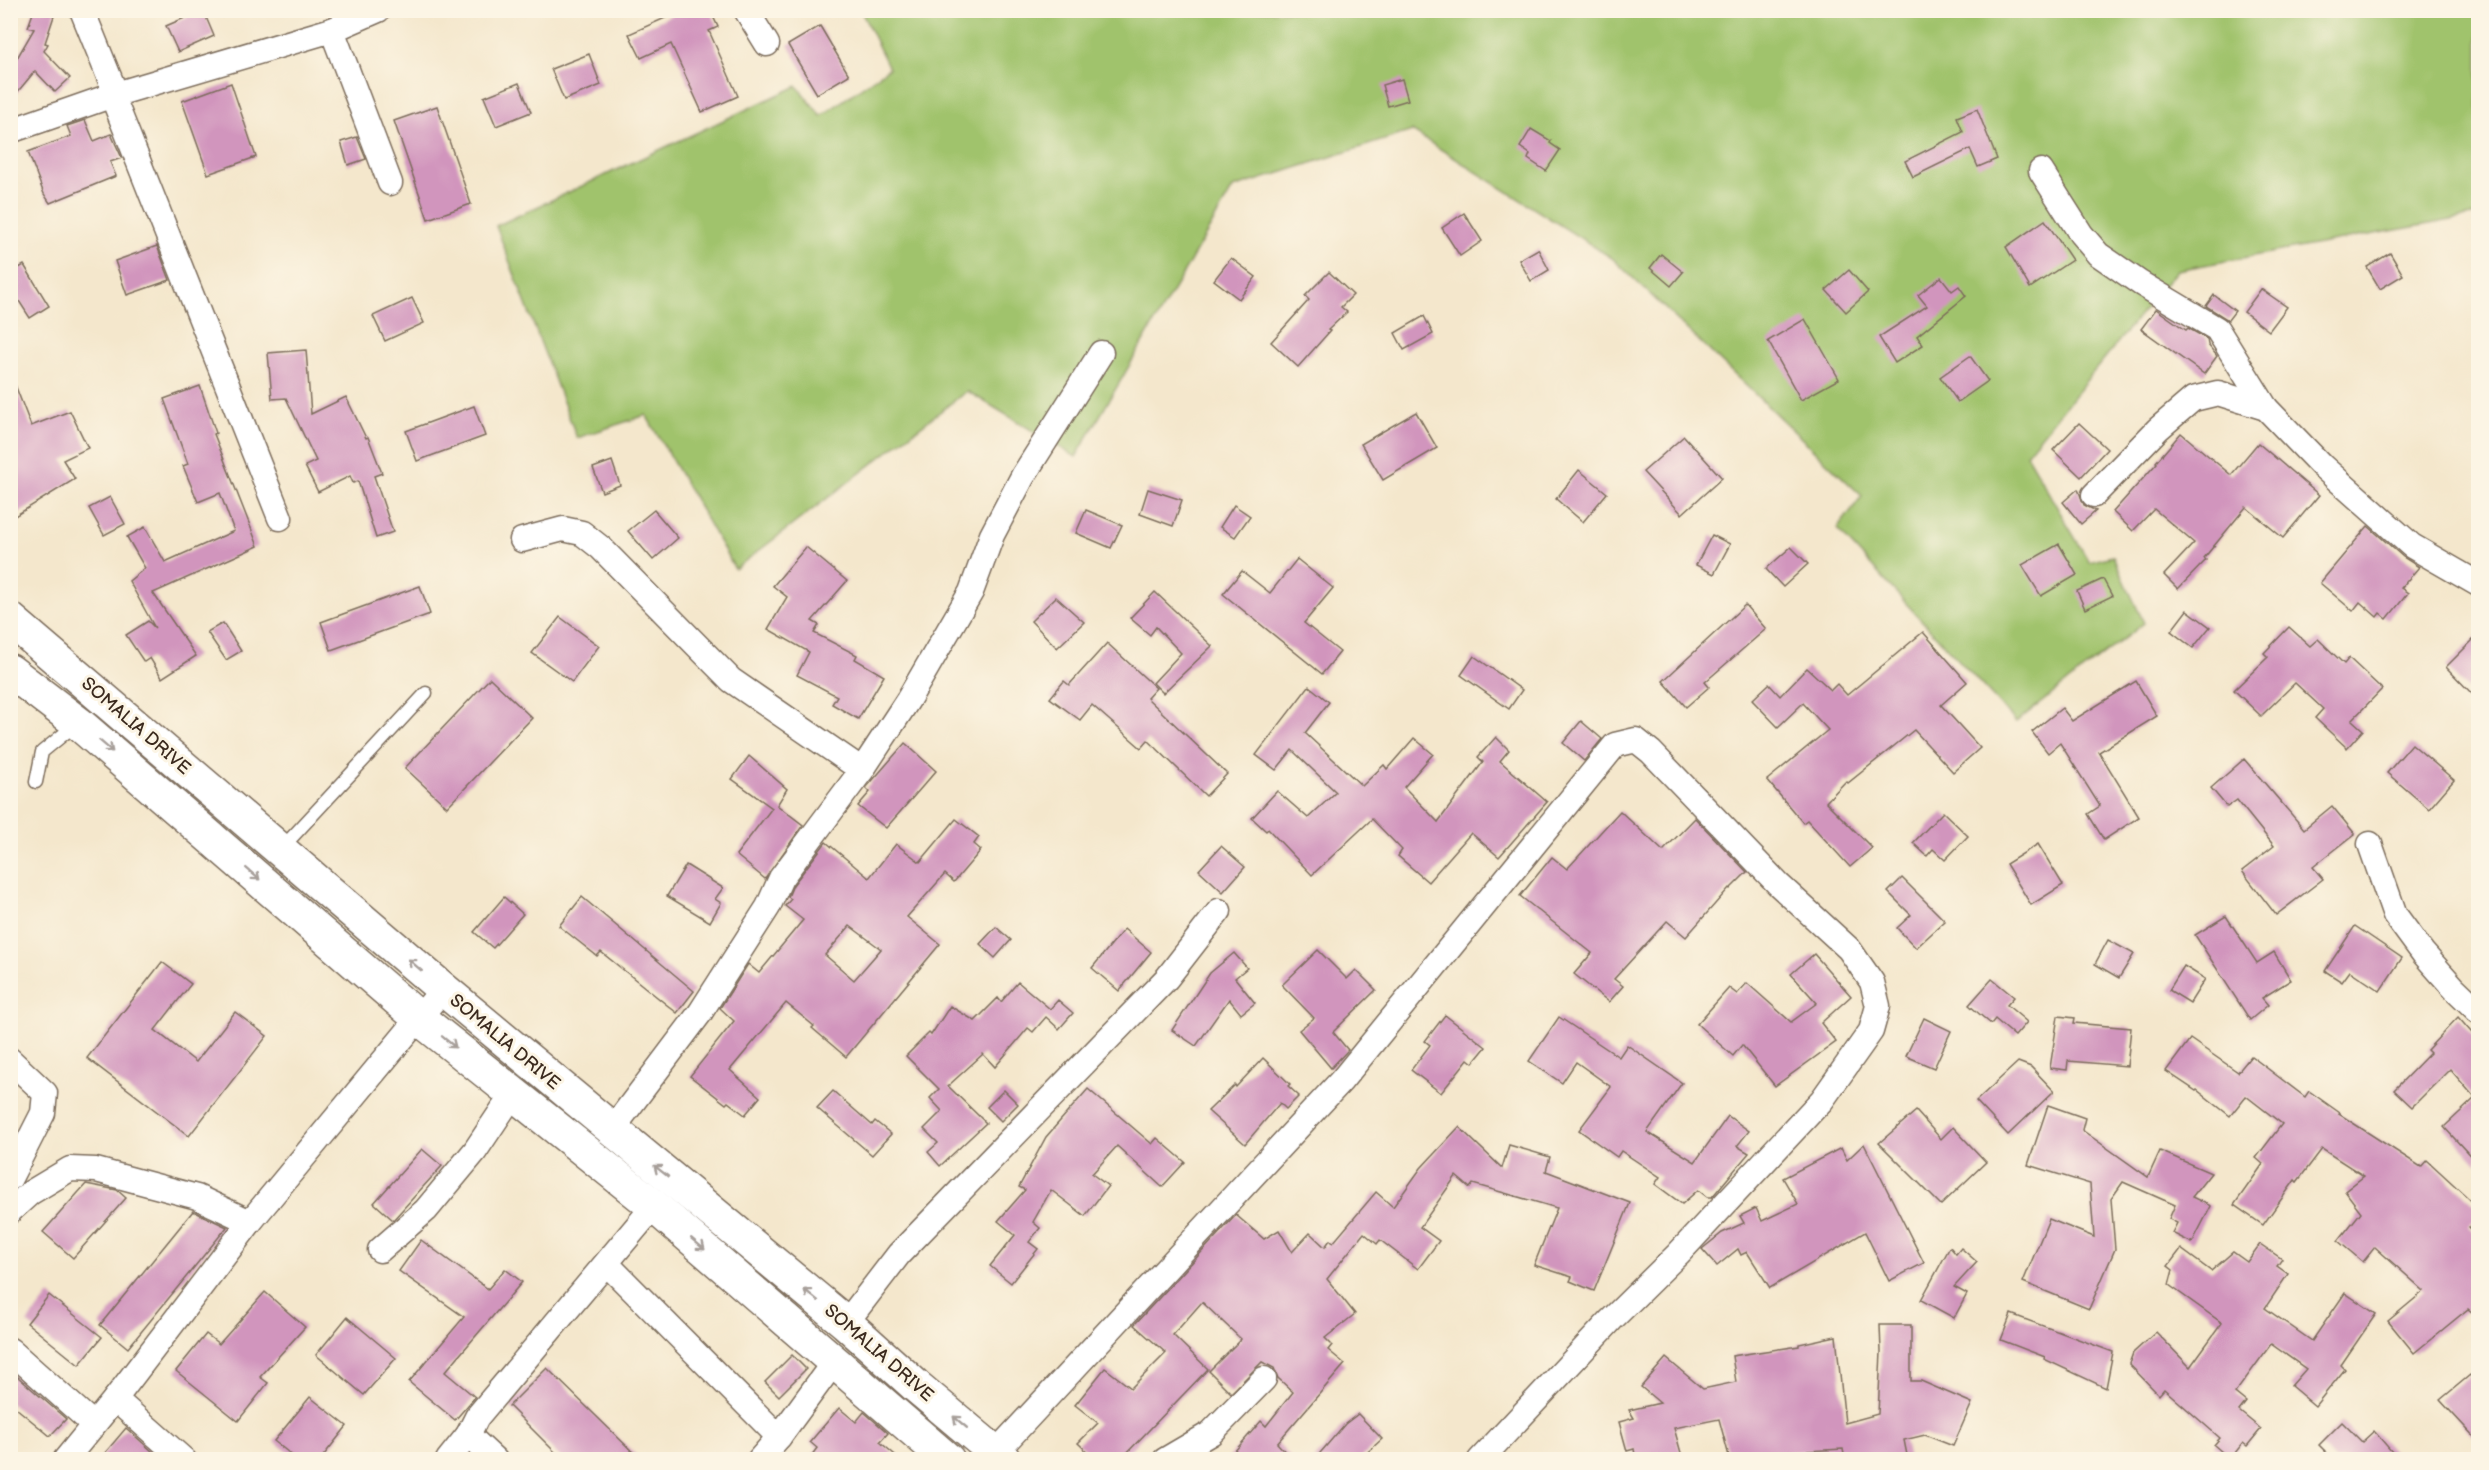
<svg xmlns="http://www.w3.org/2000/svg" width="2489" height="1470" font-family="'Balsamiq Sans',sans-serif">
	<style>
		.green { fill: #a0c36c; stroke: #6e7645; stroke-width: 1.5 }
		.building { fill: #d195bd; fill-rule: evenodd }
		.lines { fill: none; stroke-linecap: round; stroke-linejoin: round }
		.lane-casing { stroke: #7c6c5b; stroke-width: 15 }
		.street-casing { stroke: #7c6c5b; stroke-width: 27 }
		.primary-casing { stroke: #7c6c5b; stroke-width: 36 }
		.lane { stroke: #fff; stroke-width: 12 }
		.street { stroke: #fff; stroke-width: 24 }
		.primary { stroke: #fff; stroke-width: 33 }
		.oneway { stroke: #a79f9a }
		.labels { text-anchor: middle; dominant-baseline: central; stroke-width: 6; stroke-linejoin: round; paint-order: stroke }
		.street-label { font-size: 18px; fill: #3b2a1e; stroke: #fcf5e5 }
	</style>
	<rect width="100%" height="100%" fill="#fcf5e5"/>
	<filter id="ink" filterUnits="userSpaceOnUse"><feTurbulence type="fractalNoise" baseFrequency=".0167" numOctaves="2"/><feDisplacementMap in="SourceGraphic" scale="12" xChannelSelector="R" yChannelSelector="G"/><feConvolveMatrix kernelMatrix="1 2 1 2 8 2 1 2 1" color-interpolation-filters="sRGB"/></filter>
	<filter id="wash" filterUnits="userSpaceOnUse"><feTurbulence type="fractalNoise" baseFrequency=".008" numOctaves="4" result="noise"/><feDisplacementMap in="SourceGraphic" scale="24" xChannelSelector="R" yChannelSelector="G"/><feGaussianBlur stdDeviation="1.35" result="paint"/><feColorMatrix in="noise" values="0 0 0 0 0 0 0 0 0 0 0 0 0 0 0 0 0 1.4 0 .05"/><feComposite in="paint" operator="in"/></filter>
	<g filter="url(#wash)">
		<rect width="100%" height="100%" fill="#f4e7cc"/>
		<path class="green" d="M861,11H2478V215L2177,270L2026,454L2089,562L2113,556L2144,623L2016,722L1837,529L1862,496L1612,258L1412,131L1233,188L1076,457L967,391L735,569L646,415L577,438L496,226L797,86L821,116L889,68Z"/>
		<g id="blocks">
			<g class="building">
				<path d="M34,10H56L45,43L48,44L44,51L70,78L55,92L35,71L10,101V70L34,29L28,27Z"/>
				<path d="M203,10L214,36L178,52L166,26Z"/>
				<path d="M683,10H710L718,27L709,31L738,96L702,112L671,44L641,58L629,34Z"/>
				<path d="M820,26L849,75L817,94L788,45Z"/>
				<path d="M589,54L601,85L564,100L551,69Z"/>
				<path d="M1402,79L1408,100L1388,106L1382,85Z"/>
				<path d="M231,83L256,157L208,174L182,101Z"/>
				<path d="M519,83L531,112L496,126L484,97Z"/>
				<path d="M437,106L471,204L428,219L394,121Z"/>
				<path d="M1977,109L1997,159L1978,167L1970,149L1913,177L1905,161L1963,132L1957,117Z"/>
				<path d="M85,120L94,141L111,134L122,158L110,162L116,176L50,203L44,194L28,152L71,136L67,126Z"/>
				<path d="M1531,129L1551,141L1550,143L1560,150L1546,171L1528,159L1530,154L1520,147Z"/>
				<path d="M357,137L366,159L348,165L341,142Z"/>
				<path d="M1464,213L1482,241L1460,256L1442,228Z"/>
				<path d="M2045,220L2072,260L2030,288L2006,247Z"/>
				<path d="M157,246L170,280L127,295L115,261Z"/>
				<path d="M1538,249L1549,270L1531,281L1519,260Z"/>
				<path d="M2390,253L2403,275L2380,289L2367,267Z"/>
				<path d="M1661,254L1683,272L1671,286L1650,268Z"/>
				<path d="M1231,258L1256,277L1239,299L1214,280Z"/>
				<path d="M24,265L49,306L30,318L10,287V273Z"/>
				<path d="M1849,270L1868,292L1846,312L1826,290Z"/>
				<path d="M1329,272L1353,295L1341,307L1347,312L1328,330L1330,331L1298,367L1271,342L1309,300L1305,296Z"/>
				<path d="M1941,277L1952,291L1959,286L1966,296L1917,336L1923,345L1895,363L1879,337L1927,306L1918,295Z"/>
				<path d="M2261,289L2287,307L2269,331L2244,312Z"/>
				<path d="M2214,295L2235,311L2228,320L2206,306Z"/>
				<path d="M412,298L424,323L385,341L373,316Z"/>
				<path d="M2156,309L2186,330L2188,328L2207,339L2208,345L2217,356L2204,374L2141,329Z"/>
				<path d="M1424,316L1433,334L1404,350L1395,333Z"/>
				<path d="M1805,319L1839,379L1801,400L1768,341Z"/>
				<path d="M306,350L311,414L346,397L366,438L368,437L382,473L374,476L393,532L376,538L358,481L353,483L350,476L318,492L305,466L316,461L286,398L272,399L268,353Z"/>
				<path d="M1970,356L1988,381L1958,402L1940,377Z"/>
				<path d="M12,377L31,426L70,411L88,448L63,460L75,479L10,519Z"/>
				<path d="M200,386L216,433L214,434L258,546L153,593L196,656L162,678L150,658L144,662L126,635L148,621L155,628L129,581L145,568L127,537L145,527L165,562L234,531L220,493L198,502L183,466L188,464L164,399Z"/>
				<path d="M474,406L485,436L417,461L406,431Z"/>
				<path d="M1416,412L1437,448L1383,480L1361,444Z"/>
				<path d="M2079,423L2107,449L2081,477L2053,450Z"/>
				<path d="M2181,433L2231,475L2258,443L2319,495L2283,538L2246,507L2204,558L2206,560L2178,589L2164,575L2194,543L2154,509L2133,531L2113,512L2157,463L2156,462Z"/>
				<path d="M1684,436L1722,478L1682,514L1643,472Z"/>
				<path d="M612,461L620,485L602,492L593,468Z"/>
				<path d="M1579,470L1607,493L1583,522L1556,499Z"/>
				<path d="M1148,489L1182,500L1173,526L1140,514Z"/>
				<path d="M2078,489L2084,505L2096,511L2081,524L2063,502Z"/>
				<path d="M110,497L125,524L104,535L89,508Z"/>
				<path d="M1234,505L1250,516L1235,537L1220,527Z"/>
				<path d="M654,510L678,538L653,560L628,531Z"/>
				<path d="M1086,510L1122,525L1111,548L1076,533Z"/>
				<path d="M2368,526L2403,557L2419,567L2401,588L2408,593L2387,619L2380,613L2377,617L2360,602L2353,611L2320,583Z"/>
				<path d="M1712,535L1730,544L1714,574L1696,565Z"/>
				<path d="M2059,544L2077,575L2041,596L2022,565Z"/>
				<path d="M806,547L847,581L812,621L819,625L814,633L857,655L855,659L884,676L858,719L832,704L837,696L797,675L809,652L768,629L787,597L773,586Z"/>
				<path d="M1791,547L1808,564L1783,587L1766,569Z"/>
				<path d="M1297,559L1333,588L1304,623L1340,652L1322,674L1223,594L1242,571L1270,593Z"/>
				<path d="M2103,579L2112,596L2085,609L2077,591Z"/>
				<path d="M420,586L430,614L331,650L321,622Z"/>
				<path d="M1155,592L1212,646L1163,693L1153,683L1181,653L1156,627L1150,635L1130,618Z"/>
				<path d="M1056,597L1084,622L1057,648L1031,621Z"/>
				<path d="M1745,605L1766,629L1705,682L1709,687L1686,707L1663,681Z"/>
				<path d="M2187,610L2210,627L2193,648L2171,631Z"/>
				<path d="M560,617L599,646L572,682L532,653Z"/>
				<path d="M223,623L241,651L226,660L207,632Z"/>
				<path d="M2289,627L2310,646L2318,639L2344,664L2349,658L2382,689L2352,720L2363,730L2347,748L2315,718L2323,709L2295,683L2261,716L2234,690L2268,657L2264,653Z"/>
				<path d="M1923,632L1967,682L1941,705L1980,748L1953,772L1914,730L1848,783L1846,781L1826,802L1872,848L1850,867L1807,820L1803,823L1767,780L1828,730L1803,703L1778,727L1752,700L1769,684L1780,696L1807,668L1831,690L1837,684L1847,695Z"/>
				<path d="M2478,635V700L2446,667Z"/>
				<path d="M1107,643L1156,688L1147,698L1227,774L1206,796L1148,740L1141,748L1092,705L1080,720L1050,698L1064,681L1069,685Z"/>
				<path d="M1474,656L1522,690L1509,709L1461,675Z"/>
				<path d="M490,678L532,718L447,807L405,768Z"/>
				<path d="M2136,681L2157,716L2099,752L2139,817L2104,840L2088,814L2100,806L2060,743L2048,753L2032,732L2062,708L2072,721Z"/>
				<path d="M1309,686L1329,702L1305,733L1362,786L1384,765L1387,769L1414,738L1433,754L1404,787L1438,822L1483,762L1478,757L1496,737L1509,750L1500,761L1547,802L1499,857L1471,833L1428,882L1398,856L1402,850L1372,819L1312,875L1268,829L1266,831L1252,818L1277,791L1308,818L1336,792L1292,750L1276,770L1256,755Z"/>
				<path d="M1581,721L1602,739L1584,761L1563,743Z"/>
				<path d="M905,743L936,771L886,828L858,806L870,792L866,788Z"/>
				<path d="M2412,744L2454,780L2429,809L2387,773Z"/>
				<path d="M749,756L787,789L777,805L803,825L765,879L736,855L772,808L732,779Z"/>
				<path d="M2244,759L2304,829L2332,806L2355,834L2313,867L2323,879L2276,915L2242,871L2274,846L2237,800L2227,807L2211,788Z"/>
				<path d="M1620,811L1663,851L1695,818L1747,872L1730,889L1729,888L1686,937L1667,921L1614,979L1623,986L1609,1002L1574,974L1592,953L1520,896L1552,857L1567,869Z"/>
				<path d="M1943,812L1968,836L1945,860L1933,849L1927,856L1913,843Z"/>
				<path d="M956,819L979,837L974,844L981,850L954,882L945,874L907,917L940,944L846,1057L812,1028L814,1026L786,1003L730,1070L760,1097L745,1115L728,1102L726,1104L690,1076L734,1021L720,1008L748,964L759,973L803,920L785,906L791,899L788,897L793,885L826,842L869,878L896,844L920,862ZM850,926L881,949L854,980L825,955Z"/>
				<path d="M2038,844L2063,885L2031,905L2006,864Z"/>
				<path d="M1221,846L1245,867L1223,892L1199,870Z"/>
				<path d="M686,865L723,888L715,899L721,903L710,922L667,896Z"/>
				<path d="M1902,878L1945,921L1916,948L1897,928L1911,915L1888,892Z"/>
				<path d="M504,897L523,914L493,948L474,932Z"/>
				<path d="M582,897L694,991L677,1013L601,952L597,956L559,926Z"/>
				<path d="M2226,916L2257,963L2274,952L2291,980L2262,998L2268,1005L2250,1020L2195,935Z"/>
				<path d="M2355,926L2402,958L2380,991L2350,971L2342,982L2325,971Z"/>
				<path d="M996,927L1011,940L995,958L980,944Z"/>
				<path d="M1124,929L1151,952L1119,991L1092,968Z"/>
				<path d="M2108,940L2134,954L2119,978L2095,964Z"/>
				<path d="M1318,950L1347,979L1356,970L1376,990L1333,1032L1348,1050L1331,1068L1299,1030L1314,1018L1282,985Z"/>
				<path d="M1234,953L1247,968L1235,978L1255,1003L1241,1014L1229,999L1196,1046L1172,1030L1210,973Z"/>
				<path d="M1814,954L1851,996L1821,1023L1836,1042L1775,1086L1742,1045L1733,1056L1697,1024L1729,988L1737,994L1747,983L1791,1022L1817,1003L1791,974Z"/>
				<path d="M162,962L191,984L155,1030L196,1062L235,1012L267,1036L189,1136L87,1058Z"/>
				<path d="M2184,966L2205,979L2190,1003L2169,990Z"/>
				<path d="M1992,979L2014,997L2007,1005L2027,1022L2015,1036L1995,1019L1991,1024L1969,1005Z"/>
				<path d="M1018,982L1050,1009L1058,1000L1073,1013L1059,1029L1046,1017L1033,1032L1028,1028L995,1067L983,1054L948,1086L986,1123L940,1166L928,1152L938,1143L924,1129L942,1111L930,1098L939,1089L906,1056L929,1033L931,1035L950,1006L975,1021L998,998L1001,1002Z"/>
				<path d="M1445,1015L1486,1047L1473,1063L1468,1059L1441,1093L1411,1070L1430,1045L1425,1041Z"/>
				<path d="M2058,1016L2075,1018L2074,1023L2131,1028L2127,1066L2068,1061L2067,1070L2050,1068Z"/>
				<path d="M1559,1017L1619,1057L1627,1045L1682,1083L1647,1132L1695,1162L1728,1116L1749,1131L1737,1146L1749,1153L1712,1197H1707L1698,1190L1682,1204L1655,1184L1660,1177L1621,1151L1617,1157L1579,1130L1611,1087L1576,1062L1562,1083L1529,1061Z"/>
				<path d="M2458,1017L2478,1040V1164L2444,1127L2475,1098L2450,1069L2412,1107L2394,1090L2430,1053L2427,1050Z"/>
				<path d="M1924,1018L1951,1031L1934,1068L1906,1056Z"/>
				<path d="M2190,1039L2238,1072L2251,1056L2305,1097L2309,1091L2340,1113L2339,1114L2421,1167L2427,1160L2478,1207V1216L2469,1227L2478,1236V1317L2468,1309L2414,1353L2388,1321L2424,1291L2375,1247L2363,1262L2338,1241L2361,1212L2345,1191L2364,1176L2322,1149L2297,1182L2295,1180L2263,1225L2234,1205L2263,1164L2256,1158L2282,1124L2246,1096L2230,1116L2197,1090L2196,1091L2166,1071Z"/>
				<path d="M1263,1058L1290,1084L1288,1086L1299,1096L1286,1109L1280,1103L1245,1144L1208,1111L1235,1085L1236,1087Z"/>
				<path d="M2018,1062L2031,1067L2054,1091L2008,1135L1976,1101Z"/>
				<path d="M1088,1089L1152,1144L1157,1138L1185,1162L1162,1187L1117,1146L1092,1174L1108,1186L1085,1216L1051,1190L1033,1222L1040,1228L1029,1242L1038,1249L1011,1283L990,1266L1015,1235L998,1221L1025,1190L1019,1187L1046,1137Z"/>
				<path d="M1004,1090L1018,1104L1001,1121L987,1107Z"/>
				<path d="M833,1091L872,1125L875,1121L891,1134L872,1155L817,1108Z"/>
				<path d="M2048,1105L2085,1118L2082,1130L2148,1177L2160,1151L2211,1173L2192,1197L2211,1206L2192,1243L2172,1233L2177,1223L2169,1219L2175,1205L2123,1182L2111,1199L2115,1249L2089,1309L2023,1282L2049,1219L2094,1237L2090,1184L2028,1165Z"/>
				<path d="M1916,1111L1941,1139L1953,1127L1986,1162L1941,1205L1879,1143Z"/>
				<path d="M1459,1127L1502,1168L1509,1145L1550,1157L1546,1171L1630,1203L1594,1291L1570,1281L1572,1277L1534,1265L1557,1208L1473,1184L1470,1188L1456,1176L1420,1227L1439,1241L1418,1269L1380,1240L1377,1244L1364,1233L1327,1279L1355,1314L1325,1338L1332,1345L1328,1350L1345,1364L1277,1443L1293,1460H1227L1261,1421L1266,1426L1293,1392L1278,1378L1274,1368L1262,1362L1231,1393L1209,1371L1241,1339L1202,1302L1173,1335L1208,1369L1120,1460H1096L1078,1443L1098,1423L1075,1405L1105,1368L1131,1388L1166,1353L1134,1325L1236,1215L1264,1239L1279,1230L1292,1252L1310,1233L1325,1247L1330,1240L1333,1243L1376,1192L1393,1207L1421,1168Z"/>
				<path d="M1864,1144L1924,1263L1889,1281L1865,1232L1770,1288L1747,1252L1741,1255L1738,1249L1717,1266L1702,1249L1722,1233L1744,1223L1740,1216L1756,1208L1762,1221L1798,1204L1783,1178L1841,1148L1847,1160Z"/>
				<path d="M422,1149L442,1166L393,1220L374,1203Z"/>
				<path d="M86,1184L117,1190L126,1198L73,1258L43,1232Z"/>
				<path d="M193,1211L227,1227L128,1348L100,1325Z"/>
				<path d="M421,1240L488,1289L505,1269L522,1282L445,1372L475,1397L455,1420L409,1382L464,1317L399,1271Z"/>
				<path d="M2260,1244L2282,1259L2277,1266L2288,1274L2265,1308L2312,1341L2345,1293L2376,1314L2341,1365L2345,1369L2315,1406L2291,1386L2306,1369L2271,1344L2235,1393L2246,1402L2239,1411L2261,1429L2247,1446L2243,1443L2230,1459L2214,1445L2220,1438L2164,1389L2159,1395L2129,1364L2133,1353L2156,1332L2190,1367L2222,1323L2169,1285L2173,1270L2168,1266L2181,1249L2211,1271L2233,1252L2247,1262Z"/>
				<path d="M1950,1247L1956,1254L1961,1248L1977,1262L1954,1287L1967,1294L1954,1318L1921,1300Z"/>
				<path d="M265,1292L305,1327L260,1377L268,1383L238,1421L176,1371L206,1334L219,1344Z"/>
				<path d="M49,1295L102,1337L79,1365L27,1323Z"/>
				<path d="M2011,1314L2113,1352L2106,1388L2044,1359L2045,1357L2001,1340Z"/>
				<path d="M347,1317L396,1358L364,1395L316,1355Z"/>
				<path d="M1880,1325H1911V1381H1921L1972,1403L1953,1446L1925,1435L1904,1440L1908,1460H1845L1843,1449L1788,1452L1789,1460H1730L1719,1419L1674,1428L1683,1460H1636L1634,1449L1627,1451L1619,1422L1634,1418L1629,1410L1660,1403L1641,1387L1666,1358L1703,1389L1736,1382L1732,1356L1799,1346V1344L1836,1336L1845,1423L1878,1414L1881,1352Z"/>
				<path d="M792,1355L806,1369L779,1396L765,1382Z"/>
				<path d="M547,1368L641,1460H563L509,1406Z"/>
				<path d="M10,1370L66,1419L50,1436L10,1403Z"/>
				<path d="M2470,1375L2478,1384V1441L2440,1400Z"/>
				<path d="M310,1397L347,1426L320,1460H298L274,1441Z"/>
				<path d="M839,1408L856,1422L864,1412L888,1433L880,1442L901,1460H808L817,1448L810,1442Z"/>
				<path d="M1358,1414L1382,1439L1359,1460H1314L1345,1424Z"/>
				<path d="M2342,1422L2362,1442L2374,1431L2399,1460H2334L2319,1445Z"/>
				<path d="M126,1428L162,1460H99Z"/>
			</g>
		</g>
	</g>
	<g filter="url(#ink)">
		<use href="#blocks" fill-opacity="0" stroke="#7c6c5b" stroke-width="1.5"/>
		<g class="lines">
			<defs>
				<g id="lane">
					<path d="M36,782L42,752L75,725"/>
					<path d="M282,848L426,693"/>
				</g>
				<g id="street">
					<path d="M82,10L116,94"/>
					<path d="M746,10L767,44"/>
					<path d="M332,30L390,183"/>
					<path d="M112,95L280,518"/>
					<path d="M10,131L116,94L332,30L378,10"/>
					<path d="M2041,171L2081,234L2098,254L2140,283L2217,329L2266,408"/>
					<path d="M2094,495L2158,429L2193,399L2218,393L2266,408L2322,466L2412,546L2478,584"/>
					<path d="M522,540L563,529L582,533L601,548L731,680L862,770"/>
					<path d="M2370,844L2395,915L2423,953L2454,988L2478,1011"/>
					<path d="M10,1060L45,1093L43,1113L10,1178"/>
					<path d="M611,1131L700,1013L768,907L781,878L862,770L908,700L971,592L992,535L1023,476L1101,353"/>
					<path d="M10,1211L30,1193L70,1169L96,1170L197,1197L250,1222"/>
					<path d="M380,1250L426,1210L475,1151L513,1094"/>
					<path d="M607,1264L779,1437"/>
					<path d="M846,1323L899,1254L1167,978L1219,911"/>
					<path d="M10,1350L93,1424"/>
					<path d="M115,1399L184,1460"/>
					<path d="M468,1435L495,1460"/>
					<path d="M996,1452L1342,1080L1615,745L1636,740L1651,752L1779,885L1849,949L1872,982L1878,1006L1871,1031L1822,1100L1678,1254L1611,1320L1480,1460"/>
					<path d="M65,1460L115,1399L250,1222L443,989"/>
					<path d="M448,1460L468,1435L477,1417L654,1206"/>
					<path d="M759,1460L779,1437L834,1362"/>
					<path d="M1165,1460L1211,1433L1264,1379"/>
				</g>
				<g id="primary">
					<path d="M10,619L443,989L846,1323L916,1386L1004,1460"/>
					<path d="M10,671L78,723L420,1019L654,1206L948,1460"/>
				</g>
			</defs>
			<use href="#lane" class="lane-casing"/>
			<use href="#street" class="street-casing"/>
			<use href="#primary" class="primary-casing"/>
			<use href="#lane" class="lane"/>
			<use href="#street" class="street"/>
			<use href="#primary" class="primary"/>
		</g>
		<defs><path id="oneway-shaft" d="M-6 0H5M1.5-3L5.5 0L1.5 3" fill="none" stroke-width="1.6" stroke-linecap="round" stroke-linejoin="round" transform="scale(1.5)"/></defs>
		<g class="oneway">
			<use href="#oneway-shaft" transform="translate(106 746) rotate(41)"/>
			<use href="#oneway-shaft" transform="translate(253 874) rotate(41)"/>
			<use href="#oneway-shaft" transform="translate(415 965) rotate(-139)"/>
			<use href="#oneway-shaft" transform="translate(449 1042) rotate(39)"/>
			<use href="#oneway-shaft" transform="translate(661 1171) rotate(-142)"/>
			<use href="#oneway-shaft" transform="translate(698 1244) rotate(40)"/>
			<use href="#oneway-shaft" transform="translate(811 1295) rotate(-141)"/>
			<use href="#oneway-shaft" transform="translate(960 1422) rotate(-140)"/>
		</g>
	</g>
	<g class="labels">
		<g class="street-label">
			<text transform="translate(136 726) rotate(41)">SOMALIA DRIVE</text>
			<text transform="translate(505 1042) rotate(40)">SOMALIA DRIVE</text>
			<text transform="translate(879 1353) rotate(41)">SOMALIA DRIVE</text>
		</g>
	</g>
	<rect width="2489" height="1470" fill="none" stroke="#fcf5e5" stroke-width="36"/>
</svg>
